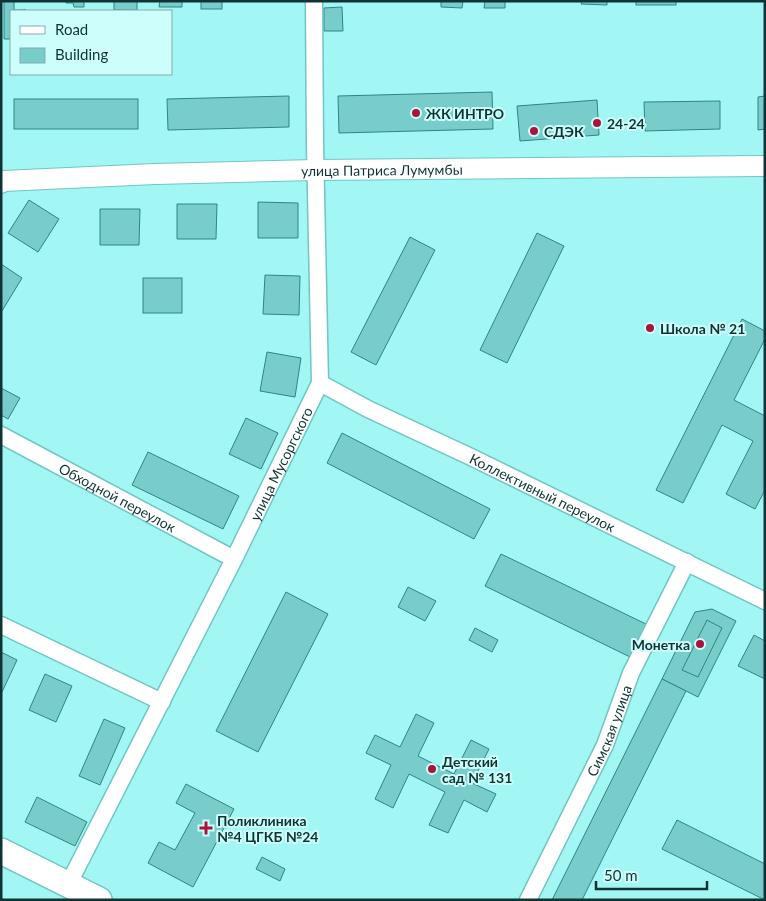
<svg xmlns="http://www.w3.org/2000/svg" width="766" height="901" font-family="Lato,sans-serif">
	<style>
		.building { fill: #78cdca; stroke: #2d8684 }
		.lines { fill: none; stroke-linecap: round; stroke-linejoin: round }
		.minor-casing { stroke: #71c5c3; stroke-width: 19 }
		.tertiary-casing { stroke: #71c5c3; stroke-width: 22 }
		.primary-casing { stroke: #71c5c3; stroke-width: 28 }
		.minor { stroke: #fff; stroke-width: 16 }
		.tertiary { stroke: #fff; stroke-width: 20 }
		.primary { stroke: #fff; stroke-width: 25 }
		.poi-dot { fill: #a9133d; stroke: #cdfefc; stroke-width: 2 }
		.labels { text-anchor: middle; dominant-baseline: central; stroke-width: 4; stroke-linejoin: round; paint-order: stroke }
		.poi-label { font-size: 14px; font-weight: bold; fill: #103434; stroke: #cdfefc; text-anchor: start }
		.street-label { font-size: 14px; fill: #103434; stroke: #cdfefc }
	</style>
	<rect width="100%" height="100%" fill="#a2f7f5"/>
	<g class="building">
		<path d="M4,1H14V10H26L11,11V39H4Z"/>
		<path d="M66,1H84V7H74L73,3H66Z"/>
		<rect x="114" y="1" width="23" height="9"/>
		<path d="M160,1H182V7H159Z"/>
		<rect x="201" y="1" width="21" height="8"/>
		<path d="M441,1H463L462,8L441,7Z"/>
		<path d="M485,1H505V8H484Z"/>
		<path d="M582,1H607V5L581,4Z"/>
		<rect x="636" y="1" width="40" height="4"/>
		<path d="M342,7L343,31H324V8Z"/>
		<path d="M492,92L493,129L339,133L338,96Z"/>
		<path d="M289,96V127L168,130L167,99Z"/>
		<path d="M765,96V129L758,130V97Z"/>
		<rect x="14" y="99" width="124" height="30"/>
		<path d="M597,100L599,135L520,141L517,106Z"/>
		<path d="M720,101V129L645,131L644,102Z"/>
		<path d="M29,200L59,219L38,252L8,233Z"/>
		<path d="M258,202L298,203V238H258Z"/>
		<path d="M177,204H217L216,239H177Z"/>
		<path d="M100,209H140L139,245H100Z"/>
		<path d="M537,233L564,246L507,363L480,350Z"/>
		<path d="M410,237L435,250L376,365L351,352Z"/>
		<path d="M1,264L22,278L2,311H1Z"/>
		<path d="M265,275L300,276L299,315L263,314Z"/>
		<rect x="143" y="278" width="39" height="35"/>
		<path d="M742,319L765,331V339L734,400L765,416V490L755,509L726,494L753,441L722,425L683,503L656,490Z"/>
		<path d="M267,352L301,358L295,397L260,391Z"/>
		<path d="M1,388L20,398L8,419L1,415Z"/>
		<path d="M246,418L278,433L261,469L229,454Z"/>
		<path d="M342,433L490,509L474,539L327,463Z"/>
		<path d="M148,452L239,496L223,529L132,485Z"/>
		<path d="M501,554L646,624L630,657L485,586Z"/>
		<path d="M408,587L436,601L425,621L398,607Z"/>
		<path d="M286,592L328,614L258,752L216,731Z"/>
		<path d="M712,609L736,621L698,697L662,679L695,612Z"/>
		<path d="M707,620L722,628L698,677L682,670Z"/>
		<path d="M475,628L498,640L492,652L469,640Z"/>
		<path d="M754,635L765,641V679L738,666Z"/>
		<path d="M1,652L17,660L2,692H1Z"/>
		<path d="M45,674L72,686L56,722L29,710Z"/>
		<path d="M662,679L686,691L582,900H552Z"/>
		<path d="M416,714L434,723L418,756L454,774L471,740L489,749L472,783L496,794L487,812L464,800L448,833L429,825L445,792L409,774L393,808L375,799L391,765L366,753L375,735L400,747Z"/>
		<path d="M104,719L125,728L100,785L79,776Z"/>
		<path d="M186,784L234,809L193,887L148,863L159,842L175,850L195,813L176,803Z"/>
		<path d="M37,797L87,822L75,846L25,822Z"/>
		<path d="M677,820L765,864V900L662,849Z"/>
		<path d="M262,857L285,869L280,881L256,869Z"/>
	</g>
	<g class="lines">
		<defs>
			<g id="minor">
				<path id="s1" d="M320,383L368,409L471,457L765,601"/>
				<path id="s2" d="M1,435L234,559"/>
				<path d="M1,625L162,702"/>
				<path id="s3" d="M68,885L234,559L320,383L315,145L314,1"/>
				<path id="s4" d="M528,900L605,745L631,673L687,562"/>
			</g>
			<g id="tertiary">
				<path id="s5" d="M1,183L3,181L155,174L315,170L765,166"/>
			</g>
			<path id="primary" d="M1,851L99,900"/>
		</defs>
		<use href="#minor" class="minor-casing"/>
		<use href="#tertiary" class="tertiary-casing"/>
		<use href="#primary" class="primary-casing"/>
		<use href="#minor" class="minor"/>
		<use href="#tertiary" class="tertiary"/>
		<use href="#primary" class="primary"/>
	</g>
	<g class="poi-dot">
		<circle cx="416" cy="113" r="5"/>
		<circle cx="597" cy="123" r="5"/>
		<circle cx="534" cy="131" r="5"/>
		<circle cx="650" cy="328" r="5"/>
		<circle cx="700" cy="644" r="5"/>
		<circle cx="432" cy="769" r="5"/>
		<path d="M203.5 820.5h5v5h5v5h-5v5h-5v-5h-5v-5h5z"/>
	</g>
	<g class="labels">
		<g class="poi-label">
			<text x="426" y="113">ЖК ИНТРО</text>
			<text x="607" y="123">24-24</text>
			<text x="544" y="131">СДЭК</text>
			<text x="660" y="328">Школа № 21</text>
			<text x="690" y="644" text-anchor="end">Монетка</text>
			<text x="442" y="761">Детский<tspan x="442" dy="16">сад № 131</tspan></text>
			<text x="217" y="820">Поликлиника<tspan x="217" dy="16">№4 ЦГКБ №24</tspan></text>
		</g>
		<g class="street-label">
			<text stroke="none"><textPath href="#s5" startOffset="382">улица Патриса Лумумбы</textPath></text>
			<text stroke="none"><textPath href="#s3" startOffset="472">улица Мусоргского</textPath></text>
			<text stroke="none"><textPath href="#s1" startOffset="248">Коллективный переулок</textPath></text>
			<text stroke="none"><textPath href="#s2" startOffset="132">Обходной переулок</textPath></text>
			<text stroke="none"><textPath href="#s4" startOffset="188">Симская улица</textPath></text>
		</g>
	</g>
	<rect width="766" height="901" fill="none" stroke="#103434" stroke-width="5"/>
	<rect x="10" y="10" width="162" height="65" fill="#cdfefc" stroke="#81adac"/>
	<rect x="20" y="26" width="25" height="8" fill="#ffffff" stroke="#81adac"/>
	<text x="55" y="35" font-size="15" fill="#103434">Road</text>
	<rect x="20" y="48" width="25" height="15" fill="#78cdca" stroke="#81adac"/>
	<text x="55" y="60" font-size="15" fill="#103434">Building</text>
	<path d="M596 881v8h111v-8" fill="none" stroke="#103434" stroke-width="2.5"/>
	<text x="604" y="881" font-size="15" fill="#103434" stroke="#cdfefc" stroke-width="4" paint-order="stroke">50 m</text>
</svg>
